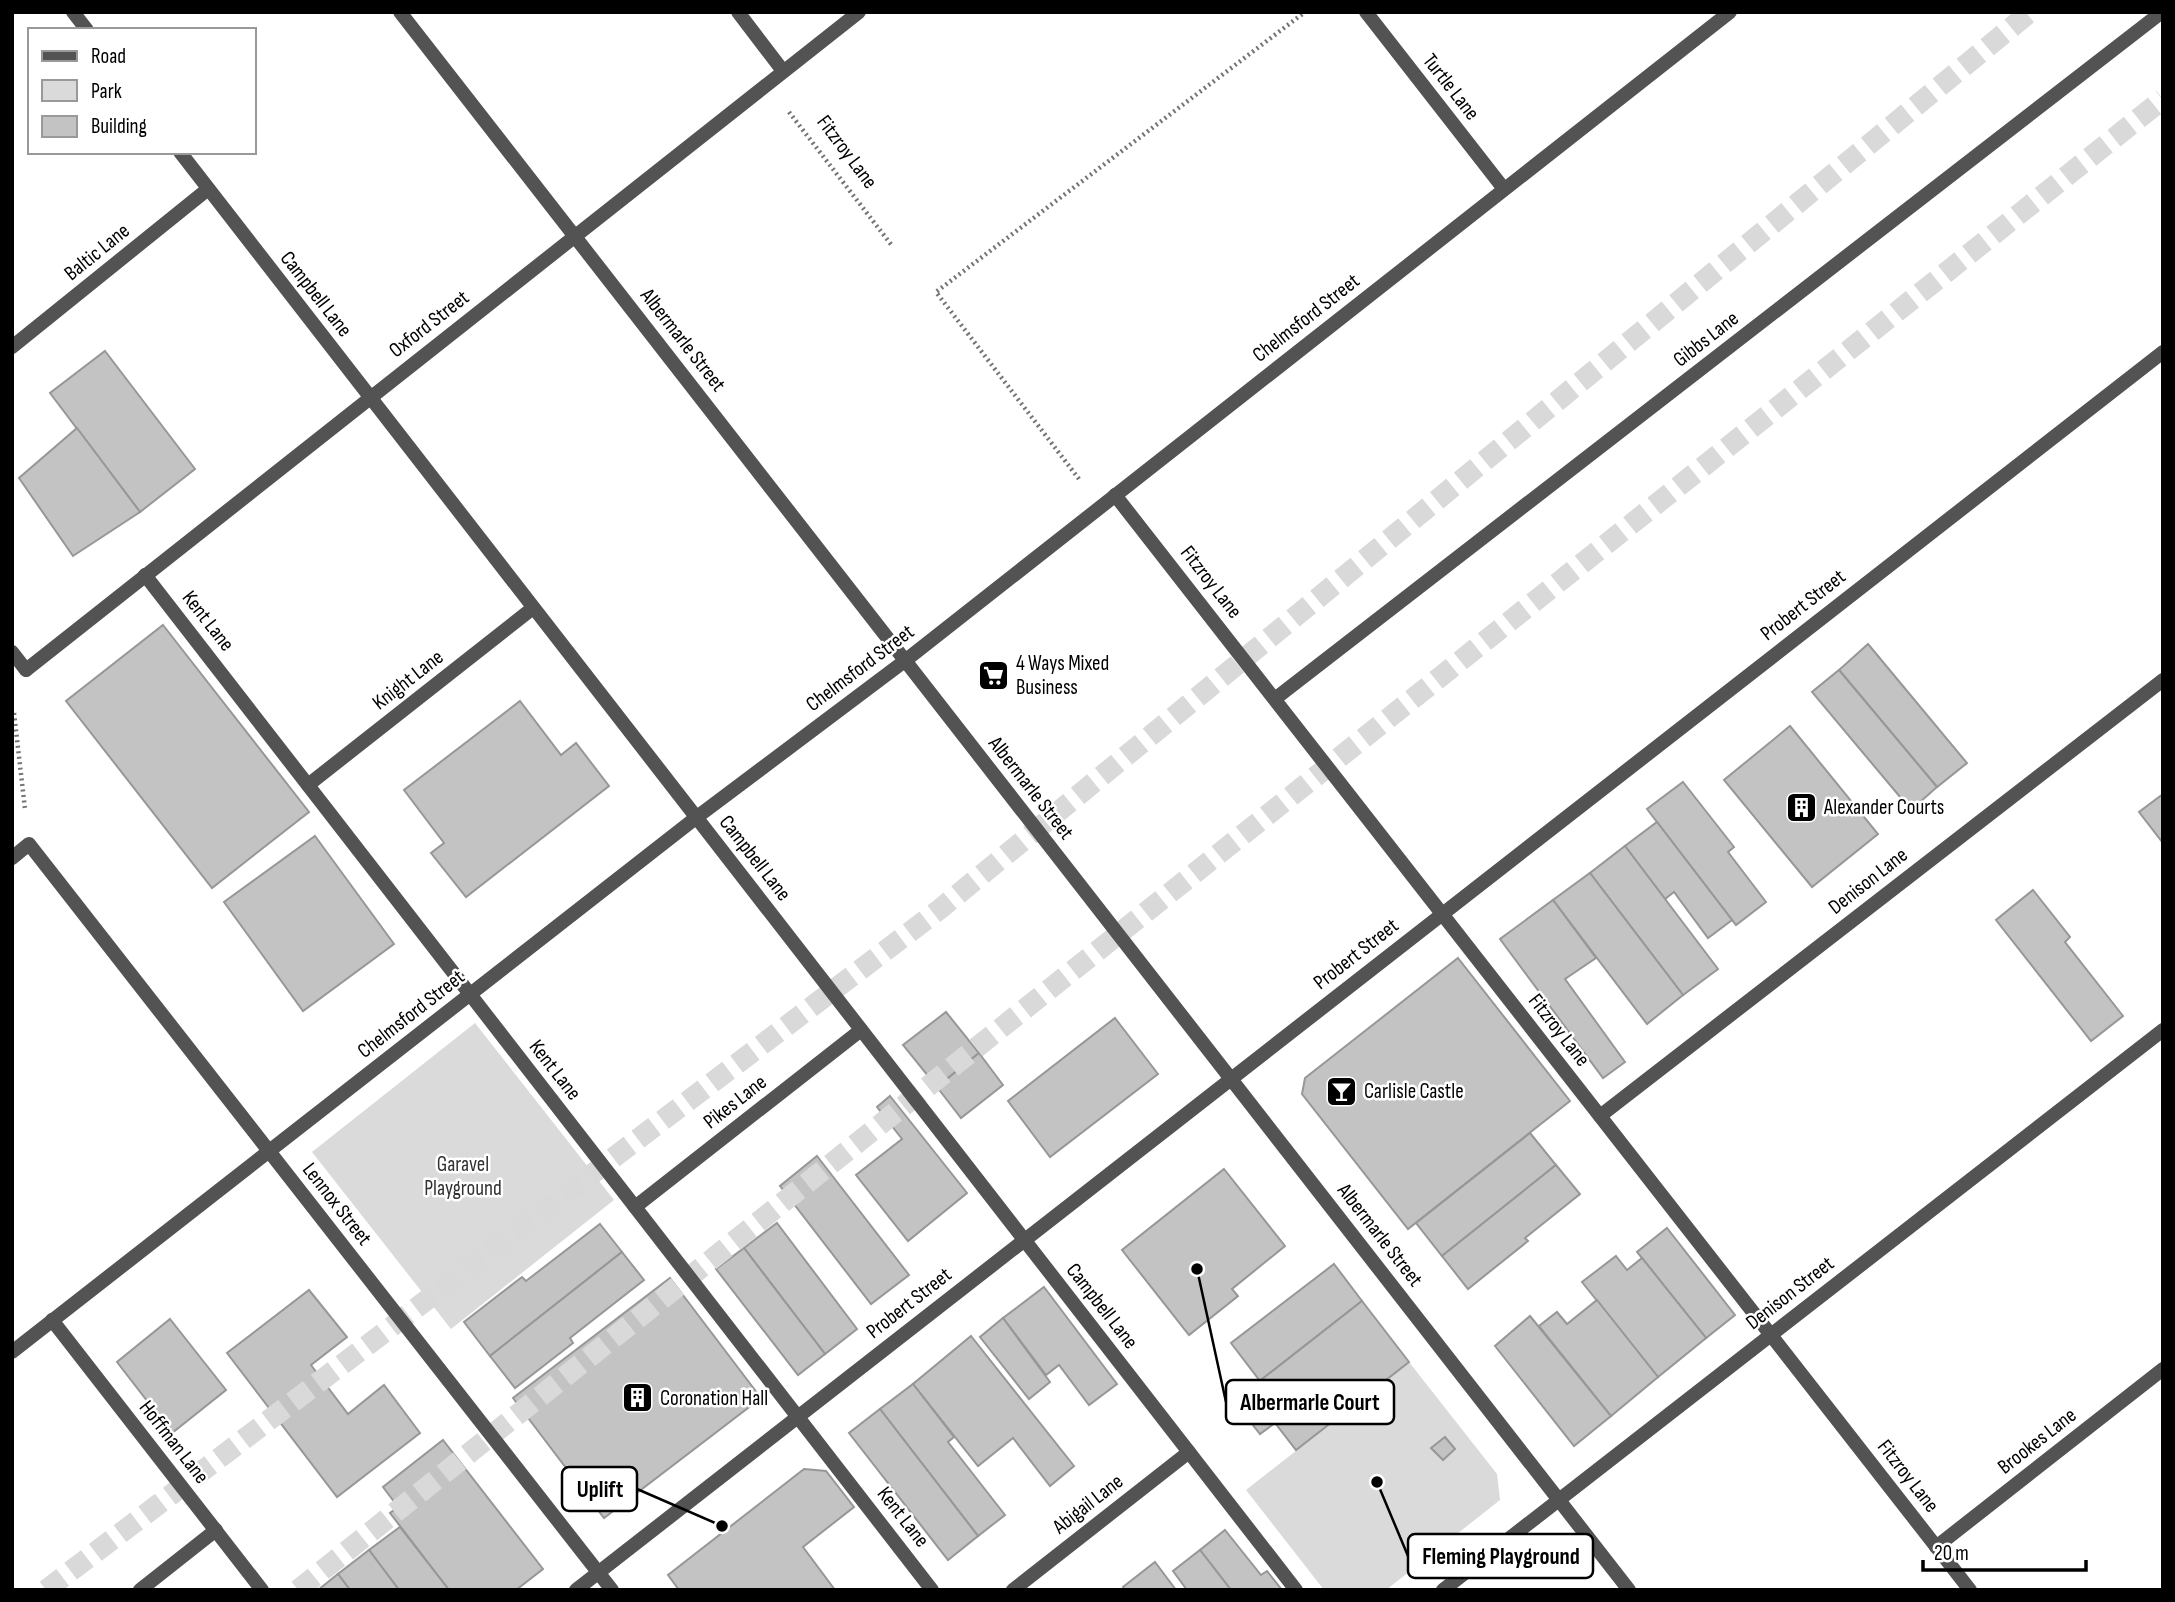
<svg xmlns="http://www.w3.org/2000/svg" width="2175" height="1602" font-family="'Sofia Sans Condensed',sans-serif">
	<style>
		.green { fill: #dadada }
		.building { fill: #c3c3c3; stroke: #979797; stroke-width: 2 }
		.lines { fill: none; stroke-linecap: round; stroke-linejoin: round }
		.motorway-tunnel { stroke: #d9d9d9; stroke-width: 21; stroke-dasharray: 21 10; stroke-linecap: butt }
		.path { stroke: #757575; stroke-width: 4.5; stroke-dasharray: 2 3.5; stroke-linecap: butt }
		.service { stroke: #535353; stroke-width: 14 }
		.minor { stroke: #535353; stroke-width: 14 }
		.labels { text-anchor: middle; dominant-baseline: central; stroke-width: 5; stroke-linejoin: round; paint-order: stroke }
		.street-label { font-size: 21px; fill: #000; stroke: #fff }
		.poi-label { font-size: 21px; fill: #000; stroke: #fff; text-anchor: start }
		.park-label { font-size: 21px; fill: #313131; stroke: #fff }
		.leader { fill: none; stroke: #000; stroke-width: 2.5 }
		.callout-dot { fill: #000; stroke: #fff; stroke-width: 2.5 }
		.callout { fill: #fff; stroke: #000; stroke-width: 2.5 }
		.callout-label { font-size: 23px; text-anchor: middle; font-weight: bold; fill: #000 }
	</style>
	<rect width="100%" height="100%" fill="#fff"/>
	<g class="green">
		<path d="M475,1023L614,1200L451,1329L312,1152Z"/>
		<path d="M1409,1362L1497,1474L1500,1500L1386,1590H1324L1246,1490Z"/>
	</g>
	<g class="building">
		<path d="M105,351L195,469L140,512L50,393Z"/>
		<path d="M77,428L140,512L73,556L19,478Z"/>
		<path d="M163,625L309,812L212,888L66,701Z"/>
		<path d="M1868,644L1967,763L1937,787L1839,670Z"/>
		<path d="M1839,670L1937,787L1911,810L1812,692Z"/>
		<path d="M520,701L561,755L576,743L609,786L466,897L431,853L444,843L404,790Z"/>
		<path d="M1790,726L1878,834L1812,887L1724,780Z"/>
		<path d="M1683,782L1734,847L1728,852L1766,902L1736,925L1647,809Z"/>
		<path d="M2163,794V843L2139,812Z"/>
		<path d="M1657,822L1732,920L1708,938L1674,892L1665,899L1625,846Z"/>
		<path d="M315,836L394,944L303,1011L224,902Z"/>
		<path d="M1625,846L1718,969L1683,995L1590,873Z"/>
		<path d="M1590,873L1683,995L1647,1024L1553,900Z"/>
		<path d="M2033,890L2070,937L2065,942L2123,1016L2091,1041L1996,920Z"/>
		<path d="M1553,900L1596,958L1565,979L1625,1062L1603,1078L1500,939Z"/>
		<path d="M1458,958L1570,1101L1408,1229L1302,1094L1305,1078Z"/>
		<path d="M946,1012L979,1053L937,1087L903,1045Z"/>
		<path d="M1115,1018L1158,1074L1050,1157L1008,1101Z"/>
		<path d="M979,1053L1003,1085L961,1118L937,1087Z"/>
		<path d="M890,1096L967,1193L908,1241L856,1175L902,1139L877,1107Z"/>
		<path d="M1530,1133L1556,1165L1442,1256L1416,1223Z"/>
		<path d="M817,1156L909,1275L871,1304L780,1186Z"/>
		<path d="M1556,1165L1580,1194L1525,1238L1528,1241L1468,1289L1442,1256Z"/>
		<path d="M1224,1169L1285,1246L1232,1289L1238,1296L1189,1335L1122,1250Z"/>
		<path d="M777,1223L857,1329L825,1354L744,1248Z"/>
		<path d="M600,1224L622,1252L490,1356L464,1322L522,1277L526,1281Z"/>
		<path d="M1667,1228L1735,1315L1706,1338L1637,1252Z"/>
		<path d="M744,1248L825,1354L798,1375L716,1269Z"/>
		<path d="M622,1252L644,1280L570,1338L573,1343L515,1388L490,1356Z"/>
		<path d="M1616,1256L1627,1270L1642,1258L1706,1338L1658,1377L1582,1282Z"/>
		<path d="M1334,1264L1362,1301L1260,1381L1231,1343Z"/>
		<path d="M670,1278L761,1398L604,1518L513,1398Z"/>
		<path d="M1044,1287L1117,1384L1089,1405L1059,1365L1046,1375L1003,1318Z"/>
		<path d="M309,1290L347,1337L311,1365L348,1414L384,1385L420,1433L337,1497L227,1353Z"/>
		<path d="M1597,1300L1658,1377L1611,1416L1539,1326L1557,1312L1567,1324Z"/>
		<path d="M1362,1301L1409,1362L1296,1450L1275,1423L1260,1434L1234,1401Z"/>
		<path d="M1530,1316L1611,1416L1574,1446L1495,1346Z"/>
		<path d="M1003,1318L1050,1382L1029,1399L980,1337Z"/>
		<path d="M170,1319L226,1390L172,1433L117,1362Z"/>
		<path d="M971,1336L1074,1466L1050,1486L1013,1438L978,1466L913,1384Z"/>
		<path d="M913,1384L954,1437L948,1442L1005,1515L978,1536L880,1409Z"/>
		<path d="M880,1409L978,1536L948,1560L849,1433Z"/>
		<path d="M1445,1437L1455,1449L1443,1460L1431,1448Z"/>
		<path d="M443,1440L543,1569L516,1590H449L390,1513L398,1507L383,1487Z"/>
		<path d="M804,1469L826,1471L854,1507L803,1547L835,1590H679L668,1575Z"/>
		<path d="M400,1527L449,1590H399L369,1550Z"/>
		<path d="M1225,1530L1261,1575L1267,1571L1282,1590H1231L1200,1550Z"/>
		<path d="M369,1550L399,1590H350L338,1574Z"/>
		<path d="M1200,1550L1231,1590H1187L1173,1571Z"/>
		<path d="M1155,1562L1176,1590H1125L1123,1587Z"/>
		<path d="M338,1574L350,1590H318Z"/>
	</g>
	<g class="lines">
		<g class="motorway-tunnel">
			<path d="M46,1590L940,909L2030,12"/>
			<path d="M298,1590L2163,99"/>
		</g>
		<g class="path">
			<path d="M789,112L893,247"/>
			<path d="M1079,479L936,292L1305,12"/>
			<path d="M14,713L25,809"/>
		</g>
		<g class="service">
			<path d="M73,12L87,30"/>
			<path d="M738,12L783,71"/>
			<path d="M1366,12L1504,189"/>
			<path d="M180,152L1296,1590"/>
			<path d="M12,347L208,189"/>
			<path d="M1115,495L1970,1590"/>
			<path d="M145,575L932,1590"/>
			<path d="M12,652L26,670"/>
			<path d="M1276,698L2162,12"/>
			<path d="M308,785L533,608"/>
			<path d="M1600,1116L2163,680"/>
			<path d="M635,1207L861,1030"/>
			<path d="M52,1320L262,1590"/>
			<path d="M1936,1547L2163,1369"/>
			<path d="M140,1590L216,1530"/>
			<path d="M1013,1590L1189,1452"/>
		</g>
		<g class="minor">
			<path d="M400,12L1629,1590"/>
			<path d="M26,670L859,12"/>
			<path d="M12,858L29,844L612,1590"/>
			<path d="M12,1352L697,817L906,660L1730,12"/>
			<path d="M576,1590L2163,352"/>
			<path d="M1443,1590L2163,1030"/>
		</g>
	</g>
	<defs>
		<symbol id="supermarket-square" viewBox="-11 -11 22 22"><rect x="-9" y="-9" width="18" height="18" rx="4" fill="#000" stroke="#fff"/><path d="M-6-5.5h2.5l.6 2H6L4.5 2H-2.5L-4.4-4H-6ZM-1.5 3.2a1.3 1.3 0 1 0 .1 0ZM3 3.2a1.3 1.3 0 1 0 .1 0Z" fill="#fff"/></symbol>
		<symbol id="building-square" viewBox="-11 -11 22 22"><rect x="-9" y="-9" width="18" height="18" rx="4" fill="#000" stroke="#fff"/><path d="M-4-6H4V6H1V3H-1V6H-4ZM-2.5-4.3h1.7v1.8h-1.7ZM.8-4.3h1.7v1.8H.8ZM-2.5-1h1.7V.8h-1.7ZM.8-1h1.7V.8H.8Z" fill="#fff"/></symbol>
		<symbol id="bar-square" viewBox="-11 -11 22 22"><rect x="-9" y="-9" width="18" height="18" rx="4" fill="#000" stroke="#fff"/><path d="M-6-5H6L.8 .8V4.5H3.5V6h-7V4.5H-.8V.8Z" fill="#fff"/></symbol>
	</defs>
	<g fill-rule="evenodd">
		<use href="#supermarket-square" x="976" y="658" width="35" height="35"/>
		<use href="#building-square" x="1784" y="790" width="35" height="35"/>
		<use href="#bar-square" x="1324" y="1074" width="35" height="35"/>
		<use href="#building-square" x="620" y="1380" width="35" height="35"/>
	</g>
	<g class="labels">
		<g class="street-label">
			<text transform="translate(1451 87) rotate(52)">Turtle Lane</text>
			<text transform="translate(847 152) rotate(53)">Fitzroy Lane</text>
			<text transform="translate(97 252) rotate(-39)">Baltic Lane</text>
			<text transform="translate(316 294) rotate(52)">Campbell Lane</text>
			<text transform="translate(1306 318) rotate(-38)">Chelmsford Street</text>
			<text transform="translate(429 324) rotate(-38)">Oxford Street</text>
			<text transform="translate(1706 339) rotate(-38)">Gibbs Lane</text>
			<text transform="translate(683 340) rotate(52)">Albermarle Street</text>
			<text transform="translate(1211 582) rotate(52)">Fitzroy Lane</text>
			<text transform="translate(1803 605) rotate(-38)">Probert Street</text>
			<text transform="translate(208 621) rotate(52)">Kent Lane</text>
			<text transform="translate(860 668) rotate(-37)">Chelmsford Street</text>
			<text transform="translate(408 680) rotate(-38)">Knight Lane</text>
			<text transform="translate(1031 788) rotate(52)">Albermarle Street</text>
			<text transform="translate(755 858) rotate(52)">Campbell Lane</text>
			<text transform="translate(1868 881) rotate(-38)">Denison Lane</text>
			<text transform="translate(1356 954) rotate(-38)">Probert Street</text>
			<text transform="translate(411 1014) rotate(-38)">Chelmsford Street</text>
			<text transform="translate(1559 1030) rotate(52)">Fitzroy Lane</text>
			<text transform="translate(555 1070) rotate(52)">Kent Lane</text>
			<text transform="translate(735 1102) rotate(-38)">Pikes Lane</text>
			<text transform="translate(337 1204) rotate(52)">Lennox Street</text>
			<text transform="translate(1380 1235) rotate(52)">Albermarle Street</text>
			<text transform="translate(1790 1293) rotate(-38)">Denison Street</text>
			<text transform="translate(909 1303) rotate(-38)">Probert Street</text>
			<text transform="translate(1102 1306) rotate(52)">Campbell Lane</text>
			<text transform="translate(2037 1441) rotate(-38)">Brookes Lane</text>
			<text transform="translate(174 1442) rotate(52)">Hoffman Lane</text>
			<text transform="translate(1908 1476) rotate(52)">Fitzroy Lane</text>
			<text transform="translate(1088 1504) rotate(-38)">Abigail Lane</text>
			<text transform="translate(903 1517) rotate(52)">Kent Lane</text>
		</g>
		<g class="poi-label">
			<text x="1016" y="663">4 Ways Mixed<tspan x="1016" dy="24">Business</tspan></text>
			<text x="1824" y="807">Alexander Courts</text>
			<text x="1364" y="1091">Carlisle Castle</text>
			<text x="660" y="1398">Coronation Hall</text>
		</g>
		<g class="park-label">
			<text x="463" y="1164">Garavel<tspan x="463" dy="24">Playground</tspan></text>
		</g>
	</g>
	<path class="leader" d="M1197 1269L1226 1402M722 1526L637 1489M1377 1482L1408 1556"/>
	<g class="callout-dot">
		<circle cx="1197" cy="1269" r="7"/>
		<circle cx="722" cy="1526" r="7"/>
		<circle cx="1377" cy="1482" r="7"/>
	</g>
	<g class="callout">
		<rect x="1226" y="1380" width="168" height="44" rx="7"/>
		<rect x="562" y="1467" width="75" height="44" rx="7"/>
		<rect x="1408" y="1534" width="185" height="44" rx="7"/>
	</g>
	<g class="callout-label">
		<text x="1310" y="1410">Albermarle Court</text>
		<text x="600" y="1497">Uplift</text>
		<text x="1501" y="1564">Fleming Playground</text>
	</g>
	<rect width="2175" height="1602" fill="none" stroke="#000000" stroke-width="28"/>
	<rect x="28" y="28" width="228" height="126" fill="#ffffff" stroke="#999999" stroke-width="2"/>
	<rect x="42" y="51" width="35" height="10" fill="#535353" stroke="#999999" stroke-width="2"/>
	<text x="91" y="63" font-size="21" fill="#000000">Road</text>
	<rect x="42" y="80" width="35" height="21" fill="#dadada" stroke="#999999" stroke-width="2"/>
	<text x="91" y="98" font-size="21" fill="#000000">Park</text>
	<rect x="42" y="116" width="35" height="21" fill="#c3c3c3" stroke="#999999" stroke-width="2"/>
	<text x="91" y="133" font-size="21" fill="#000000">Building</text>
	<path d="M1923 1560v10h163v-10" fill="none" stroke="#000000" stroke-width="3.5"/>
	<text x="1934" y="1560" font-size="21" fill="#000000" stroke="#ffffff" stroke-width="5" paint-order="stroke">20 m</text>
</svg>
